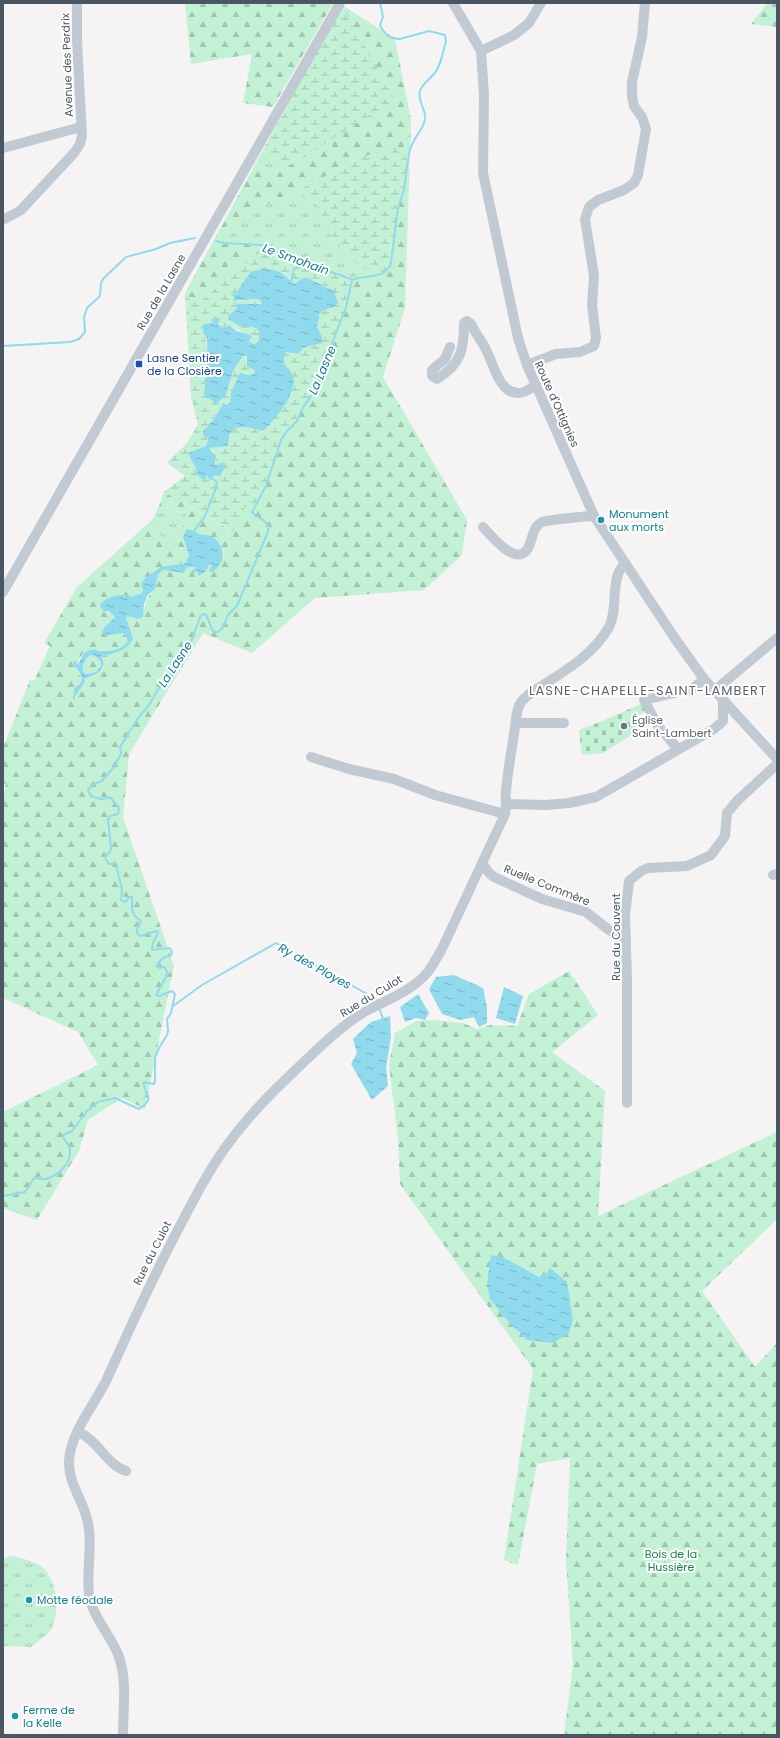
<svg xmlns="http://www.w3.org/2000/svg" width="780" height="1738" font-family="Poppins,sans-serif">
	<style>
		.grass { fill: url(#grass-tufts) }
		.forest { fill: url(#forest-firs); fill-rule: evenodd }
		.wetland { fill: url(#wetland-marsh); fill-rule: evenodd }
		.cemetery { fill: url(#cemetery-stones) }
		.water { fill: url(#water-ripples); fill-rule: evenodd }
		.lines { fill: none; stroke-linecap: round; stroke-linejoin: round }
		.stream { stroke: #90daee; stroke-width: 2 }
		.minor { stroke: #c1cad2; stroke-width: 10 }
		.transit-dot { fill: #1a4fb4; stroke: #fff; stroke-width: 1.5 }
		.culture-dot { fill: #0f9aa8; stroke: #fff; stroke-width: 1.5 }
		.worship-dot { fill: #6b7280; stroke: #fff; stroke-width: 1.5 }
		.labels { text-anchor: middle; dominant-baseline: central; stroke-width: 4; stroke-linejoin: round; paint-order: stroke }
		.street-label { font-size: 11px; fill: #4a5661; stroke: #fff }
		.transit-label { font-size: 11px; fill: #164399; stroke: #fff; text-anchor: start }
		.culture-label { font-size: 11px; fill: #0d838f; stroke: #fff; text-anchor: start }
		.worship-label { font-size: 11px; fill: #5b616d; stroke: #fff; text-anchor: start }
		.park-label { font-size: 11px; fill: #17864f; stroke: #fff }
		.water-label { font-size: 12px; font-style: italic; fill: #0c7c9b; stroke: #fff }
		.quarter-label { font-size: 13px; letter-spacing: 1px; fill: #5f6368; stroke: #fff }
	</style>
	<defs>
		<pattern id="grass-tufts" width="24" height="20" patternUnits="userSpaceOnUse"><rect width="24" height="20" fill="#c3f1d5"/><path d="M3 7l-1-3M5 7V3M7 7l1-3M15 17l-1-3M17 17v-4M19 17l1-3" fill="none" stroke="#a0c6b0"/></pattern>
		<pattern id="forest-firs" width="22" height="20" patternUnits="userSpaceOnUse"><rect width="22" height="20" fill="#c3f1d5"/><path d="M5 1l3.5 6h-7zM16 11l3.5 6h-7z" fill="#a0c6b0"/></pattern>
		<pattern id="wetland-marsh" width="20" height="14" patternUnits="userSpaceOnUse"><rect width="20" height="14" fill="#c3f1d5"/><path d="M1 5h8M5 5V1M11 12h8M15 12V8" fill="none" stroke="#a0c6b0"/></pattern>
		<pattern id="cemetery-stones" width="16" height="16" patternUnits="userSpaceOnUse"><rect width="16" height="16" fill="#c3f1d5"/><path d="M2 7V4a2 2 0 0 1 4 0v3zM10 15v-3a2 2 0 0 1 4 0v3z" fill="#a0c6b0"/></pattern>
		<pattern id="water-ripples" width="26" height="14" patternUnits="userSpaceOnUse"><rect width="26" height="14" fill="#90daee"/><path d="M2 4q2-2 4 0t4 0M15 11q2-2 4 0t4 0" fill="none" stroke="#78b4c4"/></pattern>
	</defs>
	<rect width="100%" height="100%" fill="#f5f3f3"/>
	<g class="grass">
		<path d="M263,150L282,170L267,176L256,163Z"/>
		<path d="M297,191L316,203L330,235L356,263L377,276L358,277L352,280L280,254L261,245L224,243L216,241L230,221Z"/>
		<path d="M159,506L186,514L178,547L152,530V520Z"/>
		<path d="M10,1556C17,1556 36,1562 42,1567C57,1579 60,1612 52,1628C48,1635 37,1642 31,1647L3,1646V1559Z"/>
	</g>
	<g class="forest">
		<path d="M185,3H333L273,107L243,103L252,54L191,64Z"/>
		<path d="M767,3H777V27L751,24Z"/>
		<path d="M342,5L395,39L411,120L405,308L383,377L467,520L462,555L424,590L315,598L252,653L203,633L129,754L123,817L174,966L145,1109L122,1098L88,1120L79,1151L37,1220L3,1208V1112L98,1065L78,1032L3,998V796L6,785L3,782V748L30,680L34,681L50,646L44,643L77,587L152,520V530L178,547L186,514L159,506L164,492L232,531L245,507H253L281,440L287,431L297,421L301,411L319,383L326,359L346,307L352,280L358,277L377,276L392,265C393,238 396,214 404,189L361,157L297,191L230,221L216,241L224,243L261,245L266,247L197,304L185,293L256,163L267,176L282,170ZM188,529C192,530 194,532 197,534C210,540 221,535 224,555L217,568L210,564L199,575V573L194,569L197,567H187L185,571L175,572L163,570L158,575L155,589L146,600L143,615L137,619L128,616L126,617L133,639C127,652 112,652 101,657L102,670L88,678H84L85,682L75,698L73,694L78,685L81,682C82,676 77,672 78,667C79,636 118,663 128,641L124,633L106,635L105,626L109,623L115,617L109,611H104L101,608L105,600C113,597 122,593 130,597L140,594L143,591L141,584C148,573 173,563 186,563L189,555L184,542Z"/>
		<path d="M91,655L95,656L101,662V666L96,672L85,674C80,667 84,659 91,655Z"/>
		<path d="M569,971L598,1015L552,1052L605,1091L598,1216L777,1132V1219L702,1291L755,1367L777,1343V1735H564L573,1664L566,1562L570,1458L537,1464L518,1565L504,1560L533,1369L400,1184L398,1139L389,1065L395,1033L416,1021L434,1020L463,1023L477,1029L491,1025L517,1026L529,994Z"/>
	</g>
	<g class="wetland">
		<path d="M342,5L395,100L282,170L263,150Z"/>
		<path d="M397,147L407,160L404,189L398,208L394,235L392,265L386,271L377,276L356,263L330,235L316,203L297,191L361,157Z"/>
		<path d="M266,247L280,254L352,280L346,307L326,359L319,383L301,411L297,421L287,431L281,440L266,486L257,503L253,507H245L233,531L164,492L185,476L167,463C172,457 176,454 181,449C189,442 193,433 198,424L191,398L185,293L197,304ZM263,268C270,270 279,269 285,275C288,278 290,281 294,284L308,278L327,287L338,303L335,307L327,309L319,313V319L317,326L322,343L303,348L299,354L286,352L283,354L292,393L264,431L246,427L235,428L218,447L208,448L216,460L215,464L217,465L224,464L223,473L207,476L203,479L198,475L195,466L208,441C201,426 218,416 223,404L226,405L230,403L231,392L245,373L250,375L255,374L247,356H243L234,370L228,390L218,400L204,394C206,382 208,370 208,359C208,346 203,336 204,324L213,322L216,318L218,324L223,328L229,325C234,329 241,330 246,334C248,336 249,340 251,343L255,344C258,341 259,340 259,336C261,326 253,327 246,325C240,323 234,319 228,316L237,308V304H262L260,300C251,298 242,298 233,301L234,297L231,294L237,293L238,290L251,271L258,270Z"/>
	</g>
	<path class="cemetery" d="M643,703L647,711L632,719L635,723L649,714L654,721L603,753L582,755L579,730L602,721Z"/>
	<g class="water">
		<path d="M263,268C270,270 279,269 284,275C288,278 290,281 294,284L303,278H308L334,291L338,303L335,307L327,309L319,313V319L317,326L322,337V343L303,348L299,354L286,352L284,354C284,357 284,363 286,366C288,370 292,371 293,376C298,394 275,418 264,431L246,427L235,428L229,435L228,446L209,448L211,452L216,455L215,464L217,465L223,462L225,468L220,476L215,475L210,480L207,476L203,480L198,475L195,466L188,453L206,446L208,440L206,436L203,435V431C207,429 221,409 223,403L226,405L230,403L231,392L240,373L250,375L255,373L253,369L247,367V356H243C240,361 236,365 234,370C228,384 230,396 215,404L211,399L206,398L204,394C206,377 208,361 207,343C207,337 202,332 202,325L213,322L216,318H219L220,319L218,324L223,328L229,325L237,331L250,335L252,337L249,341L251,343L255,344C258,341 259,340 259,336C261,324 248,328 241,326C237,325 233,321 229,320L228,316L237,308V304H262L260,300C250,298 242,299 233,301L234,297L231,294L237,293L238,290L251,271L258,270Z"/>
		<path d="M188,529C192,530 194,532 197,533C201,536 208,534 212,537C227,545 226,564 212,572L209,571L211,567L212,566L210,564L205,572L199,576L197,571L193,573L192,571L197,567H187L184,573L163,570L158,575L155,589L147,596L144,604L143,617L137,619L128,616L126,617L133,639C126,653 114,652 101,657C109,668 95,677 84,678L85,682L73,700L74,689C76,687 80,684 81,682C84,677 77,668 74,665L73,662L76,661L78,665C81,658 85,647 96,650C100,651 97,651 102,651C111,651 123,650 128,641L124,633L106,635L102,632L105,626L109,623L115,617L109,611H104L101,608L100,604C107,597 121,592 130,597L140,594L143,591L141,584L144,579L161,567L186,563L189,555L183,537L186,530ZM91,655L95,656L101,662V666L96,672L85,674C80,667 84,659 91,655Z"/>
		<path d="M454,975L483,988L487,1007V1023L479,1027L474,1017L460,1020L442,1014L429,989L436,977Z"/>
		<path d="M504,987L523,996L515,1024L496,1018Z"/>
		<path d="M418,994L429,1013L425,1020L416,1018L405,1022L400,1007Z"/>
		<path d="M390,1016L391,1038L386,1067L388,1086L372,1100L351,1064L357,1053L353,1039L371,1022Z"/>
		<path d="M491,1255L503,1257L539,1277L547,1273L550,1268L567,1282L573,1320L569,1333L553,1343L527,1340L506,1319L490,1299L487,1284Z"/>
	</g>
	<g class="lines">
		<g class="stream">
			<path d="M216,241L224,243L261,245L280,254L351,279"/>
			<path d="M291,283L294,269L304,265L305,262"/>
			<path d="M3,346L70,342L79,339L85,332L84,317L87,308L100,296L101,283L103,279L126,257L156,249L170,243L195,238"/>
			<path d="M194,531L205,516L217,485L216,481L211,478"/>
			<path d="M173,1006L202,985L276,943L376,999L377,1001"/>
			<path d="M380,1010L383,1019"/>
			<path d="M3,1196L25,1192L34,1178C37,1178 41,1179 44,1179C56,1178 71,1164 70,1151C70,1146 66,1142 63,1137V1135L72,1131L87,1111L98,1102L115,1098L139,1109C158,1097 142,1095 144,1082L154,1084L155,1081V1058L159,1048L167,1035L168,1031L167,1019L171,1013L175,994L172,991L159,996L156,995L166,977L167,971L164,967L159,968L158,963L163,958L172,954L171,950L169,948L152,950L153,943L158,933L157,931C150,932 146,935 140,936L137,933V929L141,921L135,916L132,910V897H128L127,901L124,902L121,900L122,889L116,865L115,863L109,864L106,860L105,856L110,852L111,848L108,820L110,816L118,814L119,808L110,797C103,801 97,798 91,796L88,790L92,785L102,781L113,768L121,754L120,747L138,718L149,705L157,691L168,676L185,648L191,642L201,615L205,614C210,619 209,627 214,632H218L223,628L228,615L237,606L267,534L269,527C264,518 257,518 252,512L266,486L281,440L287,431L297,421L301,411L319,383L326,359L346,307L352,280C365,274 381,280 390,266C392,263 396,218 398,209C399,202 403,196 404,189C407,175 406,161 411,147C414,138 423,129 425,120C427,110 417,102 420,91C423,83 428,81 433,75C441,67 443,51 446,41L445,35L429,31L400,39C390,39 384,34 380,25L383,17L380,3"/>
		</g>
		<g class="minor">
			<path d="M453,3L481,51L484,95L483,173L518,338L527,365L594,516L676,640L704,679L777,759"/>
			<path d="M481,51L514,35L529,23L541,3"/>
			<path d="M3,148L81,127"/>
			<path d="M3,220L21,210L74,153L80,144L82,136L77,41V3"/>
			<path d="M450,347L445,359L432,370V376L437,379C461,364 464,350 464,323L467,321L471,324C476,335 484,343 488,354C494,366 500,394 519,393C525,393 531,388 536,385"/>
			<path d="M527,365L556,354L580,352L594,346L596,338L592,305L594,276L585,219L589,207L598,200L624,190L634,183L638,175L646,129L642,117L634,106L632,96V82L642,37L645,3"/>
			<path d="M483,527C492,537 519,570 529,546C533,537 533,527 542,522C547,520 588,516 594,516"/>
			<path d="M3,592L340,3"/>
			<path d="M714,691L777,638"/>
			<path d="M516,723H564"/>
			<path d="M678,749L658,726L644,700L692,689L704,679"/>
			<path d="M311,757L349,769L394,779L435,795L505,814"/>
			<path d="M507,804L546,805L569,803L596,797L714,729L723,721V701"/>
			<path d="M482,863L489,873L494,877L542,899L586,912L609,930L621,936L626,937"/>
			<path d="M773,875L777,874"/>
			<path d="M627,1103V979L625,916L629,881L641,871L648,868L687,866L711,855L725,836L727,813L737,801L777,764"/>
			<path d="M78,1432C98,1440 106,1464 126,1471"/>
			<path d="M123,1735C123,1711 127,1684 120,1660C113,1636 92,1619 89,1593C86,1570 93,1545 88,1523C84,1501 68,1484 69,1461C70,1434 94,1405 106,1381C130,1328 153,1276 181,1224C196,1195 211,1166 231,1140C256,1106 291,1074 322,1045C335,1033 350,1020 366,1011C386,1000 410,992 426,974C432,968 436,958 441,951L505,814C507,806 505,799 506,790C508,769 512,748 515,727C516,721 516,712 519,706C523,696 537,689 546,683C570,668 595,652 609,627C619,608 609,579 625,563"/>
		</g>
	</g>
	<rect class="transit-dot" x="135" y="360" width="8" height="8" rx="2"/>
	<g class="culture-dot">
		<circle cx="601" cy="520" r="4"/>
		<circle cx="29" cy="1600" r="4"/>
		<circle cx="15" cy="1716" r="4"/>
	</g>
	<circle class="worship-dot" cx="624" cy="726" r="4"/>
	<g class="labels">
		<g class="street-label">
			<text transform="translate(67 65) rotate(-92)">Avenue des Perdrix</text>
			<text transform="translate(161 292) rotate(-60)">Rue de la Lasne</text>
			<text transform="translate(557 404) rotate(66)">Route d'Ottignies</text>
			<text transform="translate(547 885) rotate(22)">Ruelle Commère</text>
			<text transform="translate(616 937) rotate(-90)">Rue du Couvent</text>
			<text transform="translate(371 996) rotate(-31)">Rue du Culot</text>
			<text transform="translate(152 1253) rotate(-63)">Rue du Culot</text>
		</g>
		<g class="transit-label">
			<text x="147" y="358">Lasne Sentier<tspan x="147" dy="13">de la Closière</tspan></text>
		</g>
		<g class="culture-label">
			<text x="609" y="514">Monument<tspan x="609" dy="13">aux morts</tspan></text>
			<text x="37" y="1600">Motte féodale</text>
			<text x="23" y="1710">Ferme de<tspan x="23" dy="13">la Kelle</tspan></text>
		</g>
		<g class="worship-label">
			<text x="632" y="720">Église<tspan x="632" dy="13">Saint-Lambert</tspan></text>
		</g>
		<g class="park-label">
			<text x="671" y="1554">Bois de la<tspan x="671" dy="13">Hussière</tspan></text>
		</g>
		<g class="water-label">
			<text transform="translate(296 259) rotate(20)">Le Smohain</text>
			<text transform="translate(322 370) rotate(-67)">La Lasne</text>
			<text transform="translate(175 664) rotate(-57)">La Lasne</text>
			<text transform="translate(315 966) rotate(29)">Ry des Ployes</text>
		</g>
		<g class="quarter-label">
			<text x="648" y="690">LASNE-CHAPELLE-SAINT-LAMBERT</text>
		</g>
	</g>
	<rect width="780" height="1738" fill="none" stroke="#4a5661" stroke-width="8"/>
</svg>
